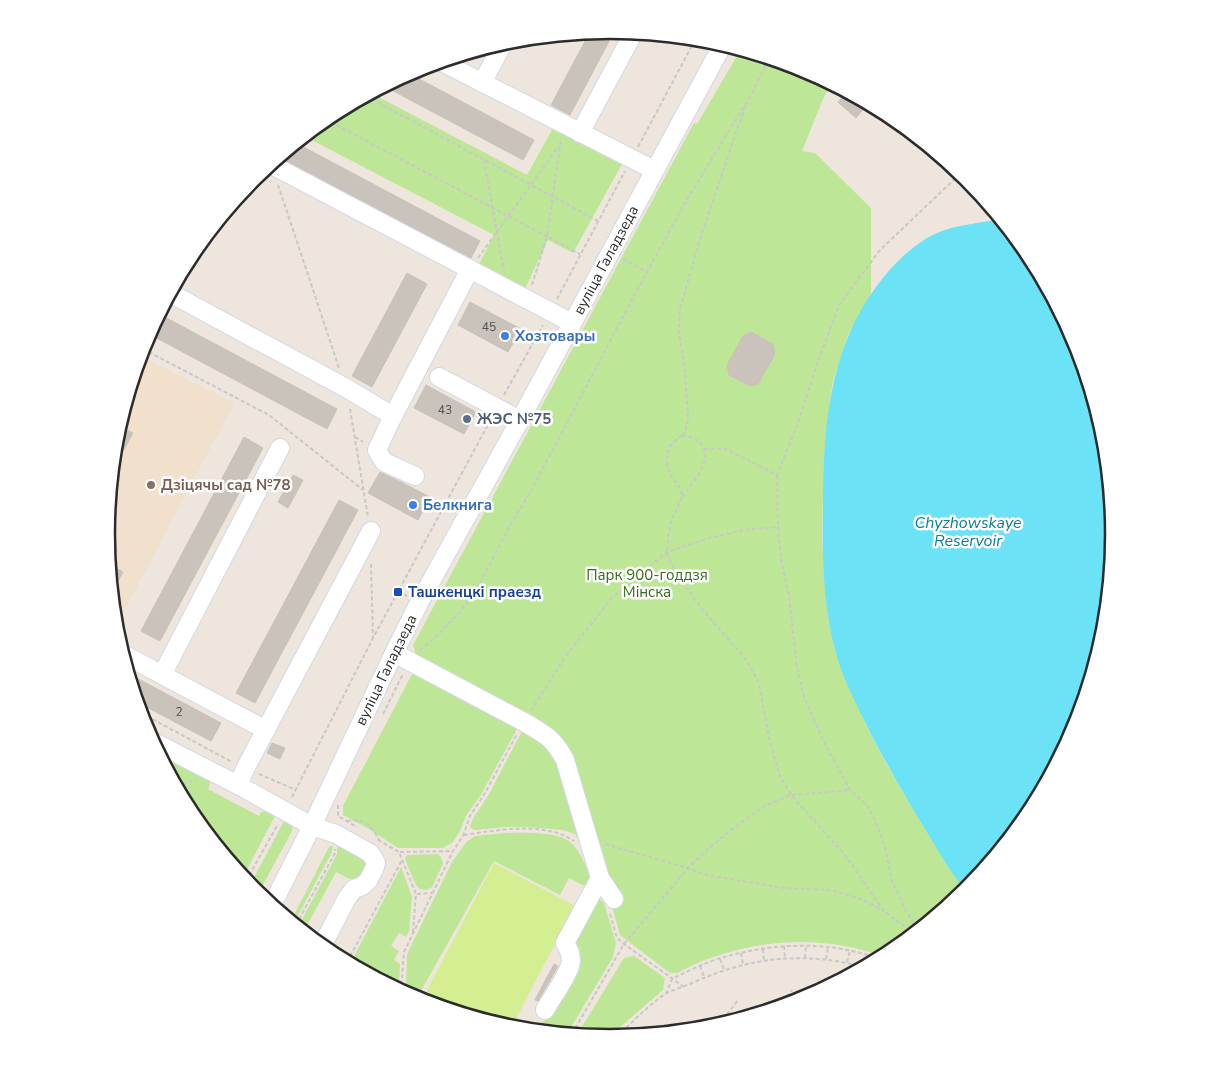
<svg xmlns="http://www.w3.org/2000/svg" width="1221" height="1068" font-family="'Nunito Sans',sans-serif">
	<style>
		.education { fill: #f0e0cc }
		.green { fill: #bde797 }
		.pitch { fill: #d3ef92 }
		.water { fill: #6be2f5 }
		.building { fill: #c9c3bc; stroke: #cac1b7 }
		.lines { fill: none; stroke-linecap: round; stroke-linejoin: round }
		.minor-casing { stroke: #d2d8e5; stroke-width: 20 }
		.path { stroke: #c8c8c8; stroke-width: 2; stroke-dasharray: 4 2.5; stroke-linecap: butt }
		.minor { stroke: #fff; stroke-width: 18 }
		.shop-dot { fill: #3f7fe0; stroke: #fff; stroke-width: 2 }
		.service-dot { fill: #5c6f8a; stroke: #fff; stroke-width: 2 }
		.education-dot { fill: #8d6e63; stroke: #fff; stroke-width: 2 }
		.transit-dot { fill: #1a4fb4; stroke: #fff; stroke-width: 2 }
		.labels { text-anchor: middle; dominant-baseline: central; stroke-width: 5; stroke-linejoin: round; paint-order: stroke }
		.number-label { font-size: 12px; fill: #535250 }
		.street-label { font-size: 15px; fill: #2c2c2c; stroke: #fff }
		.shop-label { font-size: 15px; font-weight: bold; fill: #366cbe; stroke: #fff; text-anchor: start }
		.service-label { font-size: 15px; font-weight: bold; fill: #4e5e75; stroke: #fff; text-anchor: start }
		.education-label { font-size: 15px; font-weight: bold; fill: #785e54; stroke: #fff; text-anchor: start }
		.park-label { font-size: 15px; fill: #346e16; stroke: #fff }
		.transit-label { font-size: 15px; font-weight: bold; fill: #164399; stroke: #fff; text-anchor: start }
		.water-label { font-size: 16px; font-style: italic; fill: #077d9f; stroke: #fff }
		.rim { fill: none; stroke: #2c2c2c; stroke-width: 2.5 }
	</style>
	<rect width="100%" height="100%" fill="#eee5dd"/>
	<path class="education" d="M141,356L234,403L125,609L113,603L107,534L116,435Z"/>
	<g class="green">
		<path d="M741,49L804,68L832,83L823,99L802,151L815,153L871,208V294L848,335L833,381L830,400L824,454L822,535L824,576L828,614L836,653L866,725L886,763L909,802L945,861L966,891L890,953L884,957C831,937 773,938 720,955C705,959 691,966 677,973H670L620,935L570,759L417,658L413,645L694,123L697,124Z"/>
		<path d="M371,93L527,175L554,126L623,162L573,253L548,240L525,289L478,266L494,235L304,136L331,115Z"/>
		<path d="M414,674L516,725L517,729L482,793L466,816L459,833L453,842L443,848H398L369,829L343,815V806L411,676Z"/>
		<path d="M524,731H530L554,752L583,845L575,834L563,830L526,827H505L475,830L472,829L470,826L474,817L488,796L521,733Z"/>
		<path d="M156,748L213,777L208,789L259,816L261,812L271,810L276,814L243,877L191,814Z"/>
		<path d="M285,819L293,824L292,831L258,894L250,885Z"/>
		<path d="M504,833C521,833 557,831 570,842C581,850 587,870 593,883L588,888L569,878L560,895L494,861L417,998L406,991L407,954L452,862L467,841L475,836Z"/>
		<path d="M339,843L365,860C367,869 363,874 356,879H350L336,872L304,931L298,927L337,854V847Z"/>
		<path d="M333,845L332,852L294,923L291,921L329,847Z"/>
		<path d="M438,854L441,857L443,864L432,887L427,890L420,889L416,885L406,862L405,858L407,855Z"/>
		<path d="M401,867L412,897L409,931L406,937L399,933L391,946L399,951L394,960L400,964L399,988H396L351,962Z"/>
		<path d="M596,896L604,903L616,943L613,957L567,1034L514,1028L517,1021L524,1026H537L554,1014L579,972L581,961L580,949L573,940Z"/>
		<path d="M634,956L665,978L663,990L620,1027L611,1038L577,1035L624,958Z"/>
	</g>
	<path class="pitch" d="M494,863L575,906L511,1028L470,1015L426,992Z"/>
	<path class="water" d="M1001,219L1030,254L1076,341L1105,436L1114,534L1105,633L1076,727L1029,814L966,891C948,870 935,844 920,821C899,785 878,750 860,712C851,693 841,673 836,653C823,606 822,557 823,509C823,431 828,352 876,287C889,269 905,252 924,240C947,225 975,224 1001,219Z"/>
	<g class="building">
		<path d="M611,30H615L570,115L551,105L590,32Z"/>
		<path d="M408,73L534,140L523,160L384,86Z"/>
		<path d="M847,92L857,97L855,98L865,107L856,118L838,102Z"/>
		<path d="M296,143L480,241L471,258L279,157Z"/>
		<path d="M407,273L427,284L372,387L352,376Z"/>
		<path d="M470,302L521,329L508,352L458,325Z"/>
		<path d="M159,314L337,409L327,429L149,334Z"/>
		<path d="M751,332L773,344L775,354L758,384L750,386L729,375L727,365L743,336Z"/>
		<path d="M426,385L476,412L464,434L414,408Z"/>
		<path d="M119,426L133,433L113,470L116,435Z"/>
		<path d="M244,437L263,448L160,641L141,631Z"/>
		<path d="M380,472L401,482L430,497L418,520L368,493Z"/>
		<path d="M293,475L303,480L288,508L278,502Z"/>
		<path d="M339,500L358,510L255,703L236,693Z"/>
		<path d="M110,565L123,572L112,592Z"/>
		<path d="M129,674L221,723L211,741L137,702Z"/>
		<path d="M272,743L285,748L280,759L267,753Z"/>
		<path d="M554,964L558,966L557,968L538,1001L535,1000Z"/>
	</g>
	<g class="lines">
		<defs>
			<g id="minor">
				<path d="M440,61L654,170"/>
				<path d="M482,83L504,42"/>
				<path d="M580,133L634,32"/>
				<path d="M270,164L572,323"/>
				<path d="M170,293L346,388L393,416"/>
				<path d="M439,377L520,420"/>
				<path d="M415,476L384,462L377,450L393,416L470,269"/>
				<path d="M394,653L524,722C545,734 554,739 565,760L600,878L614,899"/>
				<path d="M123,654L266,730"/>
				<path d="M162,675L280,448"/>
				<path d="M152,741L238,785L312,826L336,834L370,853L374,859L376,863L374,869L368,881L362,886L354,889L347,898L322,946"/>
				<path d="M238,785L245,769L371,531"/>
				<path d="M272,905L312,826L394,653L419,603L520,420L723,44"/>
				<path d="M545,1010C552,997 569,975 571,961C571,954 569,949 565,943L600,878"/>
			</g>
		</defs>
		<use href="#minor" class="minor-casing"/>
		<g class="path">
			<path d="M366,96L598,221"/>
			<path d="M749,99L769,58"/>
			<path d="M325,119L580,254"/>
			<path d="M638,147L696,38"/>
			<path d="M484,160L504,271"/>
			<path d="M278,185L339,368"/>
			<path d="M478,258L559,146"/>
			<path d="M623,259L647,272"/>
			<path d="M532,285L547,237L561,138"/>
			<path d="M557,299L625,171"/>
			<path d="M143,349L269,415L363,490"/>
			<path d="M504,395L543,325"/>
			<path d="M350,409L368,517"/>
			<path d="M682,436L686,430L688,416L684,360L679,334L680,309L699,242L738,127L747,103"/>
			<path d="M682,436C690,436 697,438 702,445C714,461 691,484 682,497C681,486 676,484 671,475C663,460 666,444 682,436Z"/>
			<path d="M355,437L363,442"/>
			<path d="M704,449H726L777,475L798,423L815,370L839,305L880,250L961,173"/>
			<path d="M777,475L778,527L781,560L789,597L797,666L804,697L823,740L850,790L867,805L875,820L885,847L892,881L906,911L914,924L920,929"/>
			<path d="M682,497L671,522L668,536L667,552L671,563L682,581L695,600L714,623L744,657L752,670L758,681L761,694L770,743L780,776L791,795L845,855L883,910L914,934"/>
			<path d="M371,564L373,637"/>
			<path d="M398,592L407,596"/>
			<path d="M420,650L437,636L459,613L477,589L508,529L531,491L635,294L685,203L749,98"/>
			<path d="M531,711L565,657L612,598L667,552L709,538L743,530L778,527"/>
			<path d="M141,713L232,762"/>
			<path d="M383,714L403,674"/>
			<path d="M259,774L296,790"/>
			<path d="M176,786L196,780"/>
			<path d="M292,797L373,638L490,421"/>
			<path d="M338,805V816L357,827"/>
			<path d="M347,821C366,818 371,825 379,840"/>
			<path d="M464,835C497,830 545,821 574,841"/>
			<path d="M378,840L399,852L416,894L413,932"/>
			<path d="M605,844L688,868L706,875L784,888L831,890L861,899L881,909"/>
			<path d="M400,852L453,851"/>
			<path d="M246,881L278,824"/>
			<path d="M417,894L432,893"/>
			<path d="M610,914L617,938L624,944L684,987"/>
			<path d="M296,925L335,853V849"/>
			<path d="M784,946L785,958"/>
			<path d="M763,949L764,961"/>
			<path d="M741,953L743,964"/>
			<path d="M805,958L806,946"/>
			<path d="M720,959L724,970"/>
			<path d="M826,959L828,947"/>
			<path d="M347,962L402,860"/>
			<path d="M847,962L850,951"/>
			<path d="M869,964L872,956"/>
			<path d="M700,966L704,977"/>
			<path d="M401,991L404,952L453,851L463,836L470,816L485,793L517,734"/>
			<path d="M666,994L672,979C688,971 704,963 721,958C771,943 830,940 879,959"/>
			<path d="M779,1007L792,990"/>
			<path d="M719,1025L738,1000"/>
			<path d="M672,1032L675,1028"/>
			<path d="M572,1034L624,944L688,868L707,850L731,830L764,806L791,795L850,790"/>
			<path d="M617,1037C630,1024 650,1004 665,994C673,990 682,987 690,984C749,957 802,951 865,967"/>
		</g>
		<use href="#minor" class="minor"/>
	</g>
	<g class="shop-dot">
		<circle cx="505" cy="336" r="5"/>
		<circle cx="413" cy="505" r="5"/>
	</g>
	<circle class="service-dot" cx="467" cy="419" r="5"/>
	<circle class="education-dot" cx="151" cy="485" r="5"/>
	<rect class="transit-dot" x="393" y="587" width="10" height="10" rx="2.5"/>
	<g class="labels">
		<g class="number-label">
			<text x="489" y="327">45</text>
			<text x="445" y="410">43</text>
			<text x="179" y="712">2</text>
		</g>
		<g class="street-label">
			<text transform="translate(606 260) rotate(-62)">вуліца Галадзеда</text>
			<text transform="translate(386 670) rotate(-64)">вуліца Галадзеда</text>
		</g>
		<g class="shop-label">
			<text x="515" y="336">Хозтовары</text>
			<text x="423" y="505">Белкнига</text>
		</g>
		<g class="service-label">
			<text x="477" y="419">ЖЭС №75</text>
		</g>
		<g class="education-label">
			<text x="161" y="485">Дзіцячы сад №78</text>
		</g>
		<g class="park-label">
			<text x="647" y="575">Парк 900-годдзя<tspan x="647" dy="17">Мінска</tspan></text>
		</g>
		<g class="transit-label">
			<text x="408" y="592">Ташкенцкі праезд</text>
		</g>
		<g class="water-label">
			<text x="968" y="523">Chyzhowskaye<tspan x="968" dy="18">Reservoir</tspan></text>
		</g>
	</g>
	<path d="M0 0H1221V1068H0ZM115 534a495 495 0 1 1 990 0a495 495 0 1 1-990 0Z" fill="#fff" fill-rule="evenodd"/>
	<path class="rim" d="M115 534a495 495 0 1 1 990 0a495 495 0 1 1-990 0Z"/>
</svg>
